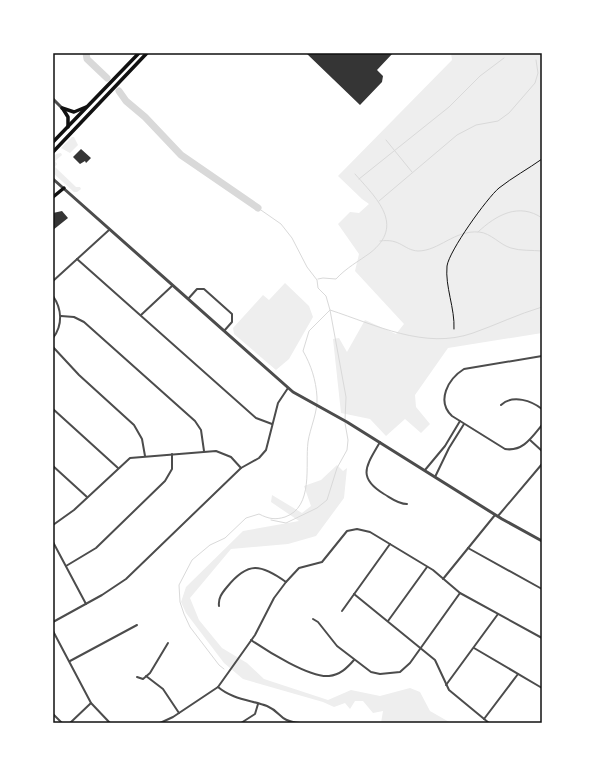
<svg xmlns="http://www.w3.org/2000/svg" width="595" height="776" font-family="Figtree,sans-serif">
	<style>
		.green { fill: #eee }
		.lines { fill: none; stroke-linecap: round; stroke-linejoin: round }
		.stream { stroke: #d9d9d9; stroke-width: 1 }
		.river { stroke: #d9d9d9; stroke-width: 7 }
		.building { fill: #353535 }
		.path { stroke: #111; stroke-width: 1 }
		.minor { stroke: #4c4c4c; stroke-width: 2 }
		.tertiary { stroke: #4c4c4c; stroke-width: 3 }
		.trunk { stroke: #111; stroke-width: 3.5 }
		.neatline { fill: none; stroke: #111; stroke-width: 1.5 }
	</style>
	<rect width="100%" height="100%" fill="#fff"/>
	<g class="green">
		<path d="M451,53H542V333L448,348L415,395L416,407L430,424L421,433L405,419L386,436L370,419L341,413L333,339L339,338L347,352L365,320L396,334L404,324L355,271L359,254L338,224L350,212L359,213L369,204L362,199L338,176L452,60Z"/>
		<path d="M72,137H74L78,145L70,153L61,148Z"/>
		<path d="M61,153L62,155L55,161L57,164L55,167L76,187H80L81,189L77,192H74L53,173V157L56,154Z"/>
		<path d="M285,283L309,306L313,317L289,359L276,370L234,334L233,328L263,295L269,300Z"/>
		<path d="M337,465L343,471L347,468L344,498L316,536L288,544L231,549L190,598L199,620L222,648L247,663L264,679L328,700L351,690L380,696L410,688L420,692L430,711L451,723H381L383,711L373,713L363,701H355L350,709L345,703L334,707L323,702L243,679L224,663L186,613L181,602L186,587L243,531L299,521L271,502L272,495L302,513L311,506L304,486L321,480Z"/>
	</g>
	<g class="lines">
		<g class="stream">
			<path d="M386,140L412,172"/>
			<path d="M359,179L449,107L480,76L504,58"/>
			<path d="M379,201L457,135L476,125L498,121L509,113L535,83L538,73L536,60"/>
			<path d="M478,232C496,215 519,202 542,218"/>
			<path d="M380,241C401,238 403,250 418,251C439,251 454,230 479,232C491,233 500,245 511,248C520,251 532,250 542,251"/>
			<path d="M318,279L323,278L336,279C346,268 359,261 370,253C406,225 376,198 355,174"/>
			<path d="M345,420L346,397L330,310C376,325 425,350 473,333C496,325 518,314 542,307"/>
			<path d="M271,520L286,523L317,508L327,500L337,468L347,450L348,440L345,423"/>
			<path d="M224,669L219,665L190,627L184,614L180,602L179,585L192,560L210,545L225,538L246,518L259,514C269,519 275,520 285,517C314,507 305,465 308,442C310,428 318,412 317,397C316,380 311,365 303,351L309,331L330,310L326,296L318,288L317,280L307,267L292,238L281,224L258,208"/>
		</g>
		<g class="river">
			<path d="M86,53L87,59L107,78"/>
			<path d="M119,91L126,101L145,117L181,155L258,208"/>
		</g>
	</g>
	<g class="building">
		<path d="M306,53H393L377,70L383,76L382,82L360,105Z"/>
		<path d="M81,149L91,158L86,163L85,161L80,164L73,157Z"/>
		<path d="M62,211L68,218L53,230V213Z"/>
	</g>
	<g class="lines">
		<path class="path" d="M454,329C455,308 445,287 447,266C449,251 487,198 499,188C513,177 528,169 542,159"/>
		<g class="minor">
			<path d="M77,259L256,418L272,424"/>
			<path d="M53,281L109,230"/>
			<path d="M53,296C62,309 63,325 53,338"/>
			<path d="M188,299L197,289H204L232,314V322L224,331"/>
			<path d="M141,315L172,286"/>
			<path d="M61,316L74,317L84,322L195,421L201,430L204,451"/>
			<path d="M53,347L79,375L134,425L142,439L145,456"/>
			<path d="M542,356L464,369C448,379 436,401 452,416L505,449C523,452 532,437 542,425"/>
			<path d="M501,405C513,394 532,401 542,409"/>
			<path d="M53,409L118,468"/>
			<path d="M530,440L542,451"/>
			<path d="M380,442C367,465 356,477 384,494C391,498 398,504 407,504"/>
			<path d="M53,466L87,497"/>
			<path d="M425,470L445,446L460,421"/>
			<path d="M435,477L449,448L464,424"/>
			<path d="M498,516L542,464"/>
			<path d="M53,525L74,510L130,458L216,451L231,457L241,468"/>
			<path d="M53,542L86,604"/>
			<path d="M468,548L542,589"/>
			<path d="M66,566L96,548L165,481L172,469V454"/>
			<path d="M443,579L495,515"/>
			<path d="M354,594L435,660L449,690L489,723"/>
			<path d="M219,606C218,598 222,593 227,587C248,561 261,564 286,582"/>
			<path d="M342,611L390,544"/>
			<path d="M313,619L318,622L337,646L371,672L380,674L400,672L410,663L460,593"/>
			<path d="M388,621L427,567"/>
			<path d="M53,622L102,595L126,579L241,468L259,458L266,450L278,403L288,388"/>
			<path d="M53,631L91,703L110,723"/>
			<path d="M251,640C267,651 310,678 329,676C340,675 347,668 354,660"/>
			<path d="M474,648L542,688"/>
			<path d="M70,661L137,625"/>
			<path d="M146,676L163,689L179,713"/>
			<path d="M137,677L143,679L150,673L168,643"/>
			<path d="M446,685L498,614"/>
			<path d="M218,687C232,699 250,700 267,706C283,713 278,721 300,723"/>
			<path d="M53,714L62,723"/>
			<path d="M484,719L518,674"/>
			<path d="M70,723L91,703"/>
			<path d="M160,723L173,717L218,687L255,635L274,598L286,582L299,568L322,562L347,531L357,529L370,532L433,570L460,593L542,638"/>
			<path d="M241,723L255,714L258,704"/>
		</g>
		<g class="tertiary">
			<path d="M53,99L62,108"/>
			<path d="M53,179L293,392L347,422L502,519L542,541"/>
		</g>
		<g class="trunk">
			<path d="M62,108L74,112L86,107"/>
			<path d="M63,109L68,117V127"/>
			<path d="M53,142L139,53"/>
			<path d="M53,152L147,53"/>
			<path d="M53,197L64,188"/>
		</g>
	</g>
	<rect width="595" height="776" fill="none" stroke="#ffffff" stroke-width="108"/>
	<rect x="54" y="54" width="487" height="668" class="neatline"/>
</svg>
